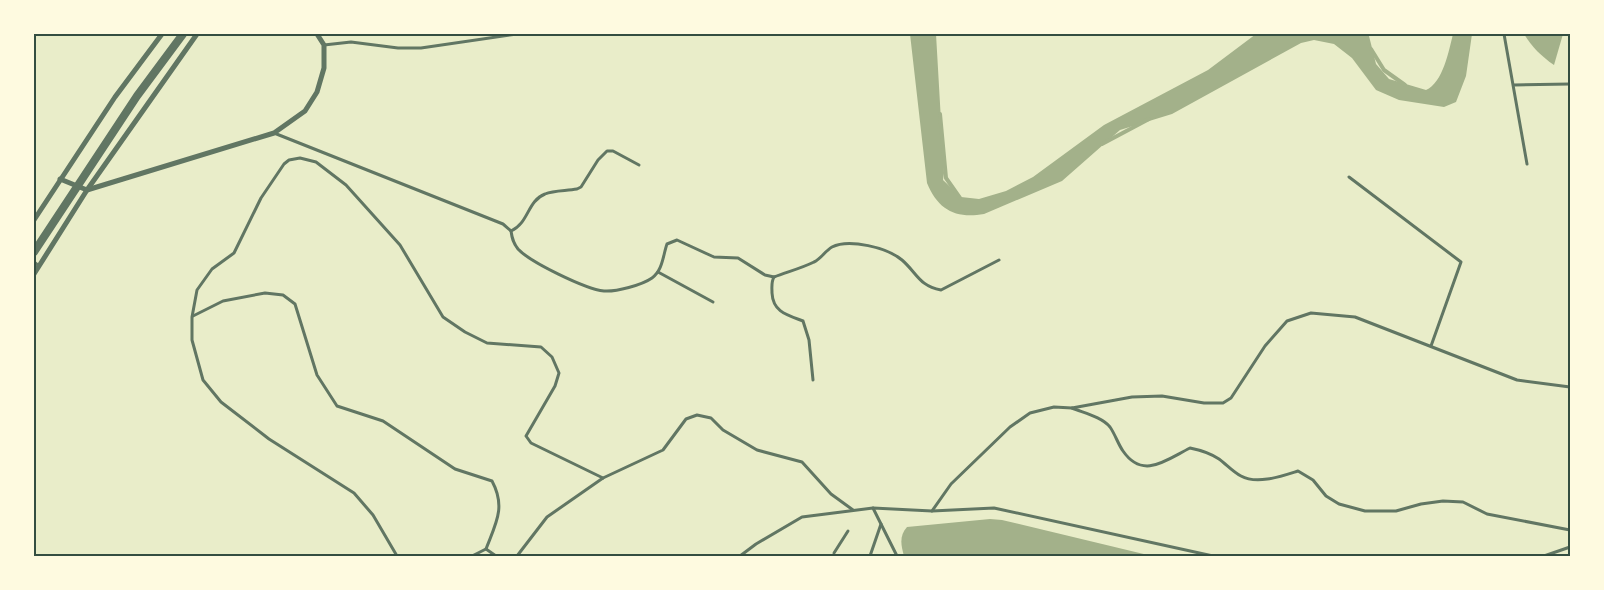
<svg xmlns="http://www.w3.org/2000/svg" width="1604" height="590" font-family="Cabin,sans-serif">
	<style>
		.water { fill: #a3b18a }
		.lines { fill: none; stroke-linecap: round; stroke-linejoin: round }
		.stream { stroke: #a3b18a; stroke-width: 4 }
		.service { stroke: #617663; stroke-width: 3 }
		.minor { stroke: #617663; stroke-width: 5 }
		.tertiary { stroke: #617663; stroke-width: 8 }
		.neatline { fill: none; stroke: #344e41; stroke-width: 2 }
	</style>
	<rect width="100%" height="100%" fill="#e9edc9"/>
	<g class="water">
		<path d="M910,34H936L944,173L943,180L961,197L979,199L1006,191L1033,177L1104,125L1208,70L1256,34H1365L1369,36L1376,64L1389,79L1426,90C1443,83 1449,50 1453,34H1472L1466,76L1456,102L1444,107L1399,100L1376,90L1352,58L1334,44L1314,40L1301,43L1172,114L1120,130L1062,181L984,214C956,219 938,210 927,183Z"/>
		<path d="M1524,34H1563L1554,65C1542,57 1532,47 1524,34Z"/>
		<path d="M990,519L1002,520L1152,556H904C901,545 899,536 907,527Z"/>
	</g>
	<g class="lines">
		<g class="stream">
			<path d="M1371,49L1384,70L1405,85"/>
			<path d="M940,114L946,178L960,198"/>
			<path d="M1102,144L1149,119"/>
		</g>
		<g class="service">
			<path d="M1504,34L1527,164"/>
			<path d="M324,45L351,42L398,48H421L517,34"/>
			<path d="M1514,85L1570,84"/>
			<path d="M274,133L503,224L511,231C512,238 513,243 518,249C530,262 585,289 604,291C616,292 642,285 652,278C663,270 663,255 667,244L677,240L714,257L738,258L765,275L774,277"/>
			<path d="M1349,177L1461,262L1431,346"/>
			<path d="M511,231C529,223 527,201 545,194C554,190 566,191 577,189L581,187L598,160L607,151H613L639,165"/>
			<path d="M34,262L39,266"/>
			<path d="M658,272L713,302"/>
			<path d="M193,316L223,301L265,293L283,295L295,304L317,375L337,406L383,421L455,469L492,481C506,507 496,523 486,549L496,556"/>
			<path d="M813,380L809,340L803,321C787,315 773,312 772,293C772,287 771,282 774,277C787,272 802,268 814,262C821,259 825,251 832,247C849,238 888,248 902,260C917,273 919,286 941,290L999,260"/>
			<path d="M1072,408C1084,413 1102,417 1110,427C1115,434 1118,444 1123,451C1143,480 1166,460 1190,448C1200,450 1210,453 1219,459C1226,464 1233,472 1241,476C1257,485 1282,476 1298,471L1313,480L1326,496L1339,504L1365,511H1396L1421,504L1443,501L1463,502L1487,514L1570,530"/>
			<path d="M873,508L897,556"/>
			<path d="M932,511L951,484L1010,427L1030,413L1054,407L1072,408L1132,397L1162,396L1204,403H1223L1231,398L1265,346L1287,321L1311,313L1355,317L1517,380L1570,387"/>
			<path d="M834,553L848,531"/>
			<path d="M397,556L373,515L354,493L269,439L221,402L203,380L192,340V317L197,290L212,269L234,253L261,198L284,164L289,160L300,158L316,162L346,185L400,245L443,317L465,332L487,343L541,347L552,357L559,373L555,386L526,436L531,443L603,478"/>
			<path d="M472,556L486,549"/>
			<path d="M517,556L547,517L603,478L663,450L686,419L697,415L711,418L723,430L757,450L802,462L831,494L853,510"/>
			<path d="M740,556L756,544L802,517L873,508L932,511L994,508L1213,556"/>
			<path d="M870,556L881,524"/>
			<path d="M1544,556L1570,547"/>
		</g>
		<g class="minor">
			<path d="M60,179L87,190L274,133L305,111L317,92L324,68V45L317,34"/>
			<path d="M34,220L115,97L162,34"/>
			<path d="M34,274L87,190L197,34"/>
		</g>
		<path class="tertiary" d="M34,252L137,96L183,34"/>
	</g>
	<rect width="1604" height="590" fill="none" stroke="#fefae0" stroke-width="70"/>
	<rect x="35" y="35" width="1534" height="520" class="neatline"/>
</svg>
